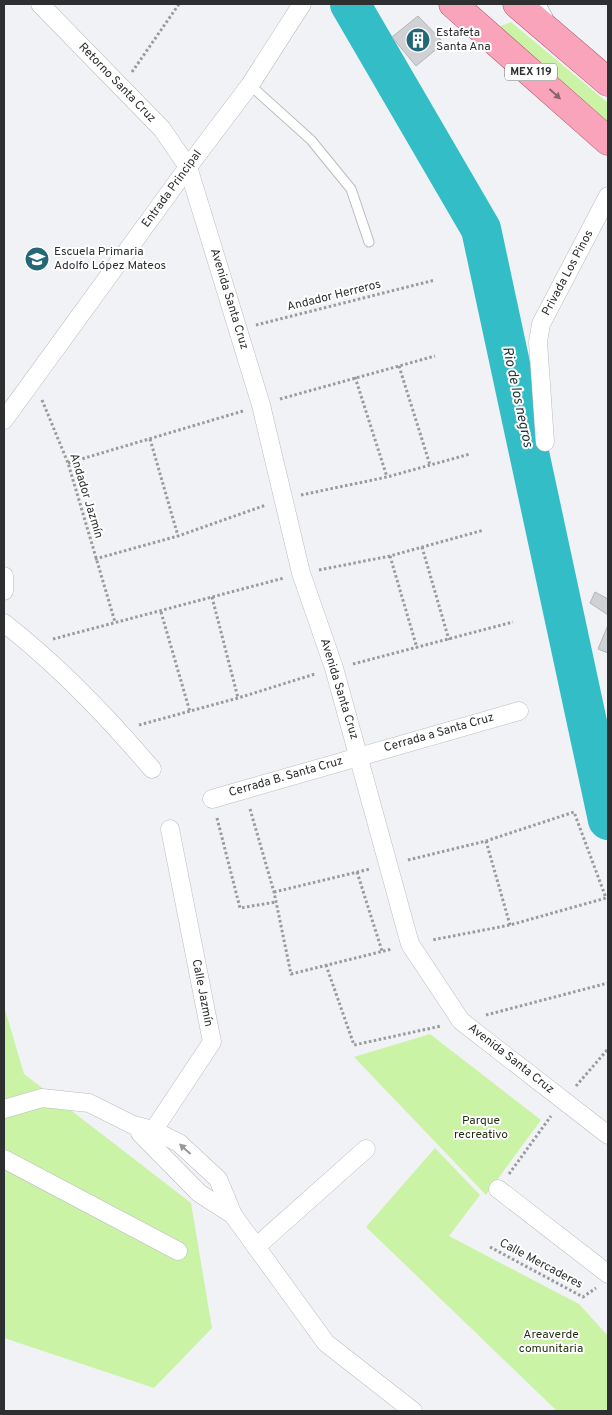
<svg xmlns="http://www.w3.org/2000/svg" width="612" height="1415" font-family="Overpass,sans-serif">
	<style>
		.green { fill: #cbf3a6 }
		.lines { fill: none; stroke-linecap: round; stroke-linejoin: round }
		.river { stroke: #33bdc6; stroke-width: 40 }
		.building { fill: #d0d1d4; stroke: #b4b5b8 }
		.lane-casing { stroke: #bbbcbf; stroke-width: 11 }
		.street-casing { stroke: #bbbcbf; stroke-width: 19 }
		.primary-casing { stroke: #b1546e; stroke-width: 29 }
		.path { stroke: #999b9d; stroke-width: 3; stroke-dasharray: 2.5 2.5; stroke-linecap: butt }
		.lane { stroke: #fff; stroke-width: 9 }
		.street { stroke: #fff; stroke-width: 18 }
		.primary { stroke: #faa4bc; stroke-width: 28 }
		.oneway { fill: #8a646f }
		.oneway2 { fill: #969798 }
		.labels { text-anchor: middle; dominant-baseline: central; stroke-width: 4; stroke-linejoin: round; paint-order: stroke }
		.shield { fill: #fff; stroke: #6d6d6e; stroke-width: 1 }
		.shield-label { font-size: 11px; font-weight: bold; fill: #2e2f30 }
		.poi-label { font-size: 12px; fill: #2e2f30; stroke: #fff; text-anchor: start }
		.street-label { font-size: 12px; fill: #2e2f30; stroke: #fff }
		.park-label { font-size: 12px; fill: #1f2f0e; stroke: #fff }
		.water-label { font-size: 14px; font-style: italic; fill: #203638; stroke: #fff }
	</style>
	<rect width="100%" height="100%" fill="#f0f2f5"/>
	<g class="green">
		<path d="M511,22L608,103V126L493,29Z"/>
		<path d="M4,1006L24,1074L191,1203L212,1328L154,1388L4,1338Z"/>
		<path d="M430,1034L541,1120L486,1195L354,1057Z"/>
		<path d="M435,1148L480,1195L449,1236L579,1304L608,1336V1411H557L366,1227Z"/>
	</g>
	<g class="lines">
		<path class="river" d="M350,4L481,229L608,820"/>
	</g>
	<g class="building">
		<path d="M418,16L444,43L416,66L392,37Z"/>
		<path d="M595,592L608,599V615L590,603Z"/>
		<path d="M608,625V653L598,649Z"/>
	</g>
	<g class="lines">
		<defs>
			<g id="lane">
				<path d="M541,4L548,17"/>
				<path d="M250,85L311,140L351,189L369,242"/>
			</g>
			<g id="street">
				<path d="M40,4L162,129L188,167L261,405L301,573L334,668L410,944L461,1021L608,1135"/>
				<path d="M4,420L188,167L250,85L302,4"/>
				<path d="M545,442L538,342L541,324L608,196"/>
				<path d="M4,576V591"/>
				<path d="M4,623C58,665 107,716 152,769"/>
				<path d="M212,799L519,711"/>
				<path d="M4,1109L42,1098L89,1103L133,1125L153,1130L179,1143L218,1179L233,1215L326,1343L413,1411"/>
				<path d="M140,1133L199,1193L233,1215"/>
				<path d="M147,1140L212,1042L170,829"/>
				<path d="M4,1159L178,1251"/>
				<path d="M498,1189L608,1274"/>
				<path d="M256,1247L366,1149"/>
			</g>
			<g id="primary">
				<path d="M453,4L608,141"/>
				<path d="M517,4L608,82"/>
			</g>
		</defs>
		<use href="#lane" class="lane-casing"/>
		<use href="#street" class="street-casing"/>
		<use href="#primary" class="primary-casing"/>
		<g class="path">
			<path d="M132,72L179,4"/>
			<path d="M256,325L435,280"/>
			<path d="M399,366L430,465"/>
			<path d="M355,377L387,477"/>
			<path d="M280,399L435,356"/>
			<path d="M42,400L68,463L115,622"/>
			<path d="M150,439L178,536"/>
			<path d="M68,463L243,411"/>
			<path d="M301,495L387,477L470,454"/>
			<path d="M422,547L449,640"/>
			<path d="M390,556L417,648"/>
			<path d="M95,559L178,536L266,505"/>
			<path d="M319,570L390,556L484,530"/>
			<path d="M212,597L238,698"/>
			<path d="M161,612L190,712"/>
			<path d="M53,639L284,578"/>
			<path d="M353,664L513,622"/>
			<path d="M139,725L238,698L315,674"/>
			<path d="M250,809L274,892L291,974L392,949"/>
			<path d="M217,818L240,908L276,902"/>
			<path d="M486,841L510,925"/>
			<path d="M408,860L486,841L574,812L606,898L510,925L432,940"/>
			<path d="M357,872L382,951"/>
			<path d="M274,892L370,869"/>
			<path d="M326,965L354,1045L441,1026"/>
			<path d="M486,1015L608,983"/>
			<path d="M576,1086L608,1049"/>
			<path d="M509,1174L551,1116"/>
			<path d="M490,1247L583,1297L596,1288"/>
		</g>
		<use href="#lane" class="lane"/>
		<use href="#street" class="street"/>
		<use href="#primary" class="primary"/>
	</g>
	<defs><path id="oneway-solid" d="M-6-.8H1V-3.2L6.5 0L1 3.2V.8H-6Z" transform="scale(1.25)"/></defs>
	<use class="oneway" href="#oneway-solid" transform="translate(555 94) rotate(42)"/>
	<use class="oneway2" href="#oneway-solid" transform="translate(185 1149) rotate(-138)"/>
	<defs>
		<symbol id="building-disc" viewBox="-11 -11 22 22"><circle r="9.5" fill="#226877" stroke="#fff"/><path d="M-4-6H4V6H1V3H-1V6H-4ZM-2.5-4.3h1.7v1.8h-1.7ZM.8-4.3h1.7v1.8H.8ZM-2.5-1h1.7V.8h-1.7ZM.8-1h1.7V.8H.8Z" fill="#fff"/></symbol>
		<symbol id="school-disc" viewBox="-11 -11 22 22"><circle r="9.5" fill="#226877" stroke="#fff"/><path d="M0-5L7-2L0 1L-7-2ZM-4 1L0 2.5L4 1V4Q0 6-4 4Z" fill="#fff"/></symbol>
	</defs>
	<g fill-rule="evenodd">
		<use href="#building-disc" x="404" y="26" width="28" height="28"/>
		<use href="#school-disc" x="23" y="245" width="28" height="28"/>
	</g>
	<g class="labels">
		<rect class="shield" x="505" y="63.5" width="52" height="17" rx="4"/>
		<g class="shield-label">
			<text x="531" y="72">MEX 119</text>
		</g>
		<g class="poi-label">
			<text x="436" y="33">Estafeta<tspan x="436" dy="14">Santa Ana</tspan></text>
			<text x="54" y="252">Escuela Primaria<tspan x="54" dy="14">Adolfo López Mateos</tspan></text>
		</g>
		<g class="street-label">
			<text transform="translate(117 83) rotate(46)">Retorno Santa Cruz</text>
			<text transform="translate(172 189) rotate(-54)">Entrada Principal</text>
			<text transform="translate(568 273) rotate(-62)">Privada Los Pinos</text>
			<text transform="translate(334 296) rotate(-14)">Andador Herreros</text>
			<text transform="translate(229 299) rotate(73)">Avenida Santa Cruz</text>
			<text transform="translate(86 496) rotate(73)">Andador Jazmín</text>
			<text transform="translate(339 689) rotate(73)">Avenida Santa Cruz</text>
			<text transform="translate(439 733) rotate(-16)">Cerrada a Santa Cruz</text>
			<text transform="translate(286 777) rotate(-16)">Cerrada B. Santa Cruz</text>
			<text transform="translate(202 993) rotate(79)">Calle Jazmín</text>
			<text transform="translate(511 1059) rotate(38)">Avenida Santa Cruz</text>
			<text transform="translate(541 1264) rotate(28)">Calle Mercaderes</text>
		</g>
		<g class="park-label">
			<text x="481" y="1121">Parque<tspan x="481" dy="14">recreativo</tspan></text>
			<text x="551" y="1335">Areaverde<tspan x="551" dy="14">comunitaria</tspan></text>
		</g>
		<g class="water-label">
			<text transform="translate(517 397) rotate(78)">Rio de los negros</text>
		</g>
	</g>
	<rect width="612" height="1415" fill="none" stroke="#2e2f30" stroke-width="10"/>
</svg>
